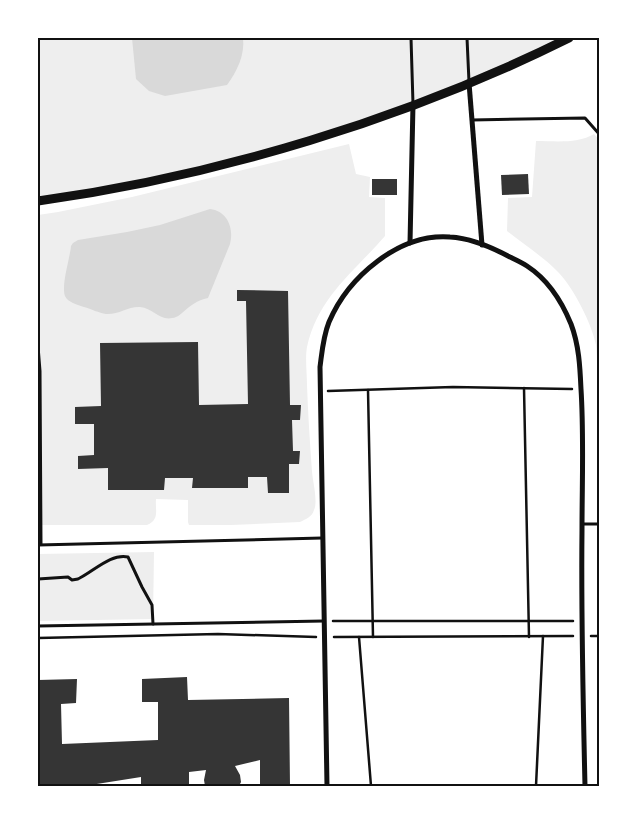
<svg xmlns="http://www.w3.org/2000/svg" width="637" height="824" font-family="'Public Sans',sans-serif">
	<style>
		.green { fill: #eee }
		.water { fill: #d9d9d9 }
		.building { fill: #353535 }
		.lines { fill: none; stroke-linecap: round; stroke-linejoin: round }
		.path { stroke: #111; stroke-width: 2.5 }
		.service { stroke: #111; stroke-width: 3 }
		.minor { stroke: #111; stroke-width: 5 }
		.tertiary { stroke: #111; stroke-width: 9 }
		.neatline { fill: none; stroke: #111; stroke-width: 2 }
	</style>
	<rect width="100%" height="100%" fill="#fff"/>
	<g class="green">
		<path d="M38,38H569L368,121L179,175L38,201Z"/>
		<path d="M594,134L600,141L599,369H597C597,361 597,353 596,345C592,324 574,289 559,273C544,257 524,245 507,231L508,198L532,197L536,141C555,141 578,144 594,134Z"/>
		<path d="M349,144L356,174L370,177L369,197L385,198V236C354,272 318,297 307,347C305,357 307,374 307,385C308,414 310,444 312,472C313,482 318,502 314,510C312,517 306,519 300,522L231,525H189L188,522V500L156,499C155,511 160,519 147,525H38V215L58,212L132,197Z"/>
		<path d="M154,552L153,619L38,621V554Z"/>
	</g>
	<g class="water">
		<path d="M132,38H243C245,55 237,71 227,85L165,96L149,91L136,79Z"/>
		<path d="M210,209C228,211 234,229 230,244L208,298C197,300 190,306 182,313C181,314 177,317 176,317C160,323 154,308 140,307C129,306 118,315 106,314C99,313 91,309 84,307C78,305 67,302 65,296C61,285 70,258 71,246L73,243L78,240L127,232L160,225Z"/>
	</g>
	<g class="building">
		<path d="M528,174L529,194L502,195L501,175Z"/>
		<rect x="372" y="179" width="25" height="16"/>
		<path d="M237,290L288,291L290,405H301L300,420H292L293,451H300L299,464H289V493H268L267,477H248V488H192L193,478H165L164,490H108V468L78,469V456L94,455V424H75V407L101,406L100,343L198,342L199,405L248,404L246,301H237Z"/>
		<path d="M187,677L188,700L289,698L290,786H260V760L235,766L240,775L241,782L239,786H205L204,780L206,770L189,772V786H141V777L84,786H38V680L77,679L76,703L61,704L62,744L158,740V702H142V679Z"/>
	</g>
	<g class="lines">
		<g class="path">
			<path d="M524,388L529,637"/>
			<path d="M368,390L373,637"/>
			<path d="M328,391L453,387L572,389"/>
			<path d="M333,621H573"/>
			<path d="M591,636H600"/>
			<path d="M334,637L573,636"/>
			<path d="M359,637L371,786"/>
			<path d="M38,638L218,634L316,637"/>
			<path d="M536,786L543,636"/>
		</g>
		<g class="service">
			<path d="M411,38L413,104"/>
			<path d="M419,38H467"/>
			<path d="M467,38L469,82"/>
			<path d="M472,120L585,118L600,135"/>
			<path d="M38,346L40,371L41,544"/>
			<path d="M582,524H600"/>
			<path d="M38,545L322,538"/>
			<path d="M38,579L68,577L72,580L78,579C93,572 111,553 128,557L142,587L152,605L153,624"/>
			<path d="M38,626L324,621"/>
		</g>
		<g class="minor">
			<path d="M469,83L482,245"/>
			<path d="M410,243L413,104"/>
			<path d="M327,786L320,367C322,352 323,337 329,322C348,277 399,233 450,237C470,238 491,247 508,256C514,259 521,262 527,266C547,279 562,302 571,324C579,345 580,367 581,389C584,436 582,483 582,530C581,615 583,701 585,786"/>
		</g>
		<path class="tertiary" d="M38,201C218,176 406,119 569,38"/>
	</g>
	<rect width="637" height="824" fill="none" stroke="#ffffff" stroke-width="78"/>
	<rect x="39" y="39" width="559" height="746" class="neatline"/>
</svg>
